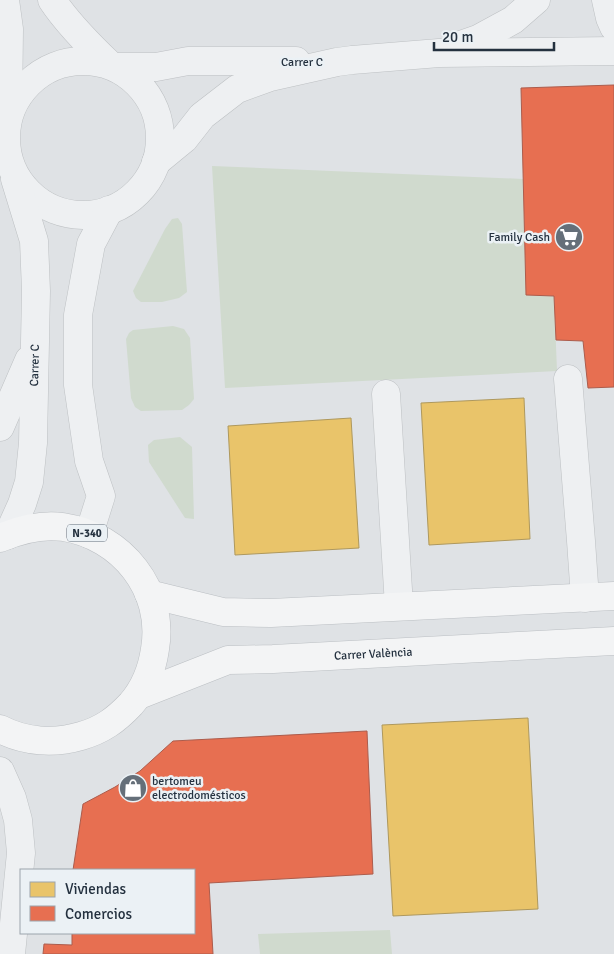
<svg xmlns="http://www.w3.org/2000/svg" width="614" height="954" font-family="Signika,sans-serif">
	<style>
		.green { fill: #d0dace }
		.homes { fill: #e9c46a; stroke: #ae985d }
		.shops { fill: #e76f51; stroke: #ac5c4c }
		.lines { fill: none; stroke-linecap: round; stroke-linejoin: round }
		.minor-casing { stroke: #bdc0c3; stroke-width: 29 }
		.major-casing { stroke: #bbbfc3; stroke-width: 29 }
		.minor { stroke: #eef0f2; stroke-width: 28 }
		.major { stroke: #f3f4f5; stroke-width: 28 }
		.labels { text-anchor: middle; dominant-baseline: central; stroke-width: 5; stroke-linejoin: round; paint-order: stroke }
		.shield { fill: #ebf1f5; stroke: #606b76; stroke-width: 1 }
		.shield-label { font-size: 11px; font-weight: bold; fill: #24313f }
		.street-label { font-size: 12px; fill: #24313f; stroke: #ebf1f5 }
		.poi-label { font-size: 12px; fill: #24313f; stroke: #ebf1f5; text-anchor: end }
	</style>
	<rect width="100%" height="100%" fill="#dfe2e5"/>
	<g class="green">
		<path d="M212,166L523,179L526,295L554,296L557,371L225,388Z"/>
		<path d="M178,218L182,224L187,292L179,298L162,302H141L136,298L133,291L165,229L172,219Z"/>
		<path d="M173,326L184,329L190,338L194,399L189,405L182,410L141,411L135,407L131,398L126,339L129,333L133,330Z"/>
		<path d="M180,437L192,447L194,519L185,518L149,462L148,445L154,440Z"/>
		<path d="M390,930L392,954H260L258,934Z"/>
	</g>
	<g class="homes">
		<path d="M524,398L530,539L429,545L421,403Z"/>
		<path d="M351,418L359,548L235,555L228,426Z"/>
		<path d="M528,718L538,909L393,916L382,725Z"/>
	</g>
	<g class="shops">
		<path d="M614,85V387L588,388L583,341L556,340L554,296L526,295L521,88Z"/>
		<path d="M367,731L373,874L209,883L213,954H43L44,944L72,945V933H194V870H73L83,804L115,787L140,771L173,741Z"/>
	</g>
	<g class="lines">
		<defs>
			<g id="minor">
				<path d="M5,0L9,29L8,113"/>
				<path d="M52,0C68,24 88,44 109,64"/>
				<path d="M606,0L610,18L614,27"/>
				<path d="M455,47L478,39L513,20L536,0"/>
				<circle cx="83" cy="138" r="77"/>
				<path d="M115,67H156L188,61H296"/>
				<path d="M156,162L184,139L202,116L237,89L270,77L337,62L352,60L439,53L614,51"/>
				<path d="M568,379L581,541L585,598"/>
				<path d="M386,394L399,606"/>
				<path d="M0,427L29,360"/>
				<path d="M89,534L101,496L89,461L78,385V315L91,244L109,210"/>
				<path id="s1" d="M8,535L22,504L29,482L33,443L36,291L34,241L15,179"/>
				<path d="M0,771L12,798L18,820L21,853L11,954"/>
			</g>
			<g id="major">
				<path d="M0,538C19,530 42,524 63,527C122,536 165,590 155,649C152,670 145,688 131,704C116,720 102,730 81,736C54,744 25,742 0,729"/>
				<path d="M149,594L223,612L271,613L614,596"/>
				<path id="s2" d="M139,695L228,660L273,659L614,641"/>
			</g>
		</defs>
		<use href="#minor" class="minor-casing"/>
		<use href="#major" class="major-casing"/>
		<use href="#minor" class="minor"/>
		<use href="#major" class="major"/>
	</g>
	<defs>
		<symbol id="supermarket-disc" viewBox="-11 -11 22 22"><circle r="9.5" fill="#656f79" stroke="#ebf1f5"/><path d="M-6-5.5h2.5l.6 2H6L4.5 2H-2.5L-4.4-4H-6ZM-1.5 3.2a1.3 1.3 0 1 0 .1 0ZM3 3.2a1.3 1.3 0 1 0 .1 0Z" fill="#fff"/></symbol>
		<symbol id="shop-disc" viewBox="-11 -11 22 22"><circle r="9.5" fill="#656f79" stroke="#ebf1f5"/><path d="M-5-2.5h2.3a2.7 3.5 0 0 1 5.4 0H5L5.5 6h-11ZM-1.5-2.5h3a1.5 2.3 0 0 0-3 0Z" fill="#fff"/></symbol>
	</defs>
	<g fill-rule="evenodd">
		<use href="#supermarket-disc" x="553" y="221" width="32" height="32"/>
		<use href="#shop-disc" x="117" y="772" width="32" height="32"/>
	</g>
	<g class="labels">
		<rect class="shield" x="67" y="524.5" width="40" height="17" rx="4"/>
		<g class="shield-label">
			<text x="87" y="533">N-340</text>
		</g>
		<g class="street-label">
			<text x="302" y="62">Carrer C</text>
			<text stroke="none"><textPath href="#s1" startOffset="174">Carrer C</textPath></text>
			<text stroke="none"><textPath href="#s2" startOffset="241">Carrer València</textPath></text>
		</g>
		<g class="poi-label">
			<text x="550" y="237">Family Cash</text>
			<text x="152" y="781" text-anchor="start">bertomeu<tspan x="152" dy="14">electrodomésticos</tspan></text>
		</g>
	</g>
	<rect x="20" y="869" width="175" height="65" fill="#ebf1f5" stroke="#9ba4ac"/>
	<rect x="30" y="882" width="25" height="15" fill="#e9c46a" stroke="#9ba4ac"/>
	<text x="65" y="894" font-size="15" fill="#24313f">Viviendas</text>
	<rect x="30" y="906" width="25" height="15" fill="#e76f51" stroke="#9ba4ac"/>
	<text x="65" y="919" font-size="15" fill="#24313f">Comercios</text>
	<path d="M434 42v8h120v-8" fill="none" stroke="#24313f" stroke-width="2.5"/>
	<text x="442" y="42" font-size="15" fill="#24313f" stroke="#ebf1f5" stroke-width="4" paint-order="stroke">20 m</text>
</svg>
